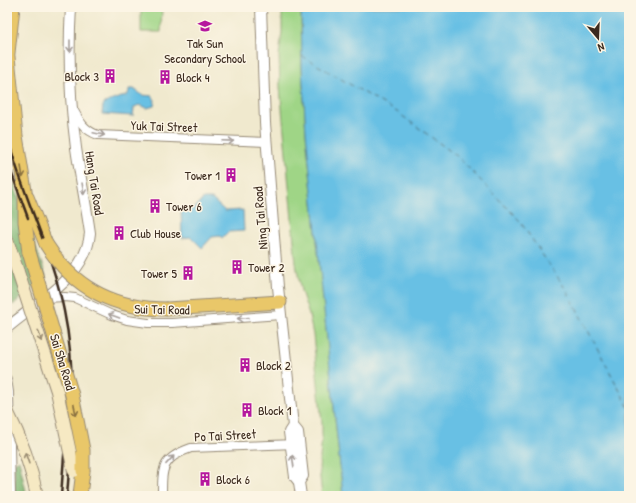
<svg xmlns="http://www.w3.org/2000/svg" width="636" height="503" font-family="'Patrick Hand',sans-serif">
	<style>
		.green { fill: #9fd586; stroke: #6d8052 }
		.forest { fill: #7fb673; stroke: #5d7048 }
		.water { fill: #67c0e4; stroke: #517581 }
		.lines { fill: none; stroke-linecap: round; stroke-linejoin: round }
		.ferry { stroke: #485759; stroke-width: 1; stroke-dasharray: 5 4; stroke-linecap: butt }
		.minor-casing { stroke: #968a76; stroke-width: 10 }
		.tertiary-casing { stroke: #968a76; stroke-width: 12 }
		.secondary-casing { stroke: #968a76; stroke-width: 14 }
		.primary-casing { stroke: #968a76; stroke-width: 15 }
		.minor { stroke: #fff; stroke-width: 8 }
		.tertiary { stroke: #fff; stroke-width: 10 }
		.secondary { stroke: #f6e9c3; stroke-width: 12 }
		.primary { stroke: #e9c769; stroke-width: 13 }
		.rail { stroke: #3b2a1e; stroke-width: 2.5 }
		.secondary-bridge-casing { stroke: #968a76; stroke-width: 14; stroke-linecap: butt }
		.primary-bridge-casing { stroke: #968a76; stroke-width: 15; stroke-linecap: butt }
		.secondary-bridge { stroke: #f6e9c3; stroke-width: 12 }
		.primary-bridge { stroke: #e9c769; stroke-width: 13 }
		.oneway { stroke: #a79f9a }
		.oneway2 { stroke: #897140 }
		.oneway3 { stroke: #988a70 }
		.labels { text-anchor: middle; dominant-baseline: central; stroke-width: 3; stroke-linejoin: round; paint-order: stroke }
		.poi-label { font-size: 13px; fill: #3b2a1e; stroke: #fcf5e5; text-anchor: start }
		.street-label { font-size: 13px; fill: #3b2a1e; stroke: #fcf5e5 }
	</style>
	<rect width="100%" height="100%" fill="#fcf5e5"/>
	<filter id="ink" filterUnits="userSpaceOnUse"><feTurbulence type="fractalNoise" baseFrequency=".025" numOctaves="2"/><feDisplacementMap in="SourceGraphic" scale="8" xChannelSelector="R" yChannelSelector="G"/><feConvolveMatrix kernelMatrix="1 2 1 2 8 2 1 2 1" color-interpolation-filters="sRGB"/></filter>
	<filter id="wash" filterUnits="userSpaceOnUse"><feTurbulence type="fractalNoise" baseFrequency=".012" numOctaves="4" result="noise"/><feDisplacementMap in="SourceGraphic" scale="16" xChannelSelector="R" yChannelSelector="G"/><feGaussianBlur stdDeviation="0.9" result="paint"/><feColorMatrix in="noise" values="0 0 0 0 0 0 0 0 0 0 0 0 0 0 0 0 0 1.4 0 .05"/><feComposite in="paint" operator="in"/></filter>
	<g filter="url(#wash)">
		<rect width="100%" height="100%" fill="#f0e9ce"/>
		<g class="green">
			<path d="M141,7H162L161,32H141Z"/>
			<path d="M282,7H301L302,68L306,133L343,496H322L319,468L322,437V423L313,335L309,315L301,291L296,264L280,87L279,56L282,32Z"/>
		</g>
		<g class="forest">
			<path d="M7,165L46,276L13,305L7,261Z"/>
			<path d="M9,334L10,367L7,365V336Z"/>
			<path d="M19,460L27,496H15L14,463Z"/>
		</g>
		<g class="water">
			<path d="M301,7H629V496H343L306,133L302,68Z"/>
			<path d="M129,89H134L142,95L152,96L155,100L154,106L147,108C142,106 139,103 134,108L133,116L102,114L103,106L105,103C109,101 114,100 118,98C124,96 129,98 129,89Z"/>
			<path d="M203,199H212L225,211L243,210L244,231L228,232L222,238L220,236L212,237L202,248L191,237L182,238L181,209L195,208Z"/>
		</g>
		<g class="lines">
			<path class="ferry" d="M302,56L397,112L457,156L519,220L567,291L629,408"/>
		</g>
	</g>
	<g filter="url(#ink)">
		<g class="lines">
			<defs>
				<g id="minor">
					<path d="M73,109C80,122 84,130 98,135L266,142"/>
					<path d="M46,298L65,297L75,298L112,315L127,320L148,323H172L281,315"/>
					<path d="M7,379L9,392L11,496"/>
					<path d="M162,496C162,467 162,458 191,448L296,444"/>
				</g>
				<g id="tertiary">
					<path d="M261,7L265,123L278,287L293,426L298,432L303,476L299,482L301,496"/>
					<path d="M7,328C38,301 86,278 90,233C86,204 80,176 76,148C70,102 68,54 71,7"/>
					<path d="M293,426L289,432L295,477L299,482"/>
				</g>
				<path id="secondary" d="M7,240L18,272"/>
				<g id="primary">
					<path d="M8,57L16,136L25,191V222L29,252"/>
					<path d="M7,62L13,7"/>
					<path d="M27,197L46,244"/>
					<path d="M167,309L280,302"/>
					<path d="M80,495L83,471"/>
				</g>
			</defs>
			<use href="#minor" class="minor-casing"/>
			<use href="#tertiary" class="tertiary-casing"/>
			<use href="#secondary" class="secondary-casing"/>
			<use href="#primary" class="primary-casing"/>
			<use href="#minor" class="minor"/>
			<use href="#tertiary" class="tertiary"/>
			<use href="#secondary" class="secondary"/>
			<use href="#primary" class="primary"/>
			<g class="rail">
				<path d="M7,135C22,195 52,250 64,311C77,373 72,434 67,496"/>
				<path d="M7,161L28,218"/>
				<path d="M61,496L67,416"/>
			</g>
			<defs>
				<g id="secondary-bridge">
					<path d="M18,272L57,391L74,471"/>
					<path d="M7,411C21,438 31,466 37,496"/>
				</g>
				<g id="primary-bridge">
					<path d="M46,244C74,289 115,309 167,309"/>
					<path d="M29,252L72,395L83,450V471"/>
				</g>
			</defs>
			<use href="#secondary-bridge" class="secondary-bridge-casing"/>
			<use href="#primary-bridge" class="primary-bridge-casing"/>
			<use href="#secondary-bridge" class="secondary-bridge"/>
			<use href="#primary-bridge" class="primary-bridge"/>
		</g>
		<defs><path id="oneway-shaft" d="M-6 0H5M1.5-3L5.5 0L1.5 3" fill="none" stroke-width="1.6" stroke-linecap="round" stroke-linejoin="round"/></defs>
		<g class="oneway">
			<use href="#oneway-shaft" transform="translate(70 46) rotate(90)"/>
			<use href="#oneway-shaft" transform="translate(99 134) rotate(12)"/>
			<use href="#oneway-shaft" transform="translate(228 141) rotate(2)"/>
			<use href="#oneway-shaft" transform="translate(83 189) rotate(81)"/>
			<use href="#oneway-shaft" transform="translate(114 316) rotate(-160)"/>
			<use href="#oneway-shaft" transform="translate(243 318) rotate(175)"/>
			<use href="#oneway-shaft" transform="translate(170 460) rotate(-47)"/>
			<use href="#oneway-shaft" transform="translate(293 461) rotate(-98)"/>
		</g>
		<g class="oneway2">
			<use href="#oneway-shaft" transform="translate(22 172) rotate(81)"/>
			<use href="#oneway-shaft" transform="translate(75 410) rotate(78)"/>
		</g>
		<g class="oneway3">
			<use href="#oneway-shaft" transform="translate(40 336) rotate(72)"/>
			<use href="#oneway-shaft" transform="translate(27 458) rotate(-109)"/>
		</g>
	</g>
	<defs>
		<symbol id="school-bare" viewBox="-9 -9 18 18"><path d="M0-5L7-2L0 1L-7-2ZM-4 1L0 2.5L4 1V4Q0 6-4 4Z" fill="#b5179e" stroke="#fcf5e5" stroke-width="2.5" paint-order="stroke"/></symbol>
		<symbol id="building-bare" viewBox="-9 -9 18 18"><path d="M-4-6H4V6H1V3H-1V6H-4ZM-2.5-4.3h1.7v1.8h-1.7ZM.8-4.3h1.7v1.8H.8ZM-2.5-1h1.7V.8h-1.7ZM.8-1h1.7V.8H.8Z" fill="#b5179e" stroke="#fcf5e5" stroke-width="2.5" paint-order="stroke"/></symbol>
	</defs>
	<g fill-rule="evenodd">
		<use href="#school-bare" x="195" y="16" width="20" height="20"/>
		<use href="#building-bare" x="100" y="66" width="20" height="20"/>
		<use href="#building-bare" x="155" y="67" width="20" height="20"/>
		<use href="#building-bare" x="221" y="165" width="20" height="20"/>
		<use href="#building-bare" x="145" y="196" width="20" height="20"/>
		<use href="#building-bare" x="109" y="223" width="20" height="20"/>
		<use href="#building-bare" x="227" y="257" width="20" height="20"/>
		<use href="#building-bare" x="178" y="263" width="20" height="20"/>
		<use href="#building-bare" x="235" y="355" width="20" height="20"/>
		<use href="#building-bare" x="237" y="400" width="20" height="20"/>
		<use href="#building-bare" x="195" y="469" width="20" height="20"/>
	</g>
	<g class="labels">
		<g class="poi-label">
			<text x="205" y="43" text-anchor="middle">Tak Sun<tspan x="205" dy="15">Secondary School</tspan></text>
			<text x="99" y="76" text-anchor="end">Block 3</text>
			<text x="176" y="77">Block 4</text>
			<text x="220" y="175" text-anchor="end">Tower 1</text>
			<text x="166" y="206">Tower 6</text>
			<text x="130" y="233">Club House</text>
			<text x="248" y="267">Tower 2</text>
			<text x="177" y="273" text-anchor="end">Tower 5</text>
			<text x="256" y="365">Block 2</text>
			<text x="258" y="410">Block 1</text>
			<text x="216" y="479">Block 6</text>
		</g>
		<g class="street-label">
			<text transform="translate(164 126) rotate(2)">Yuk Tai Street</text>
			<text transform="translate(95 183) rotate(81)">Hang Tai Road</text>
			<text transform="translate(260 218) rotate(-95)">Ning Tai Road</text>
			<text transform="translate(162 309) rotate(1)">Sui Tai Road</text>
			<text transform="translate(63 362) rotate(73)">Sai Sha Road</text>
			<text transform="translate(225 435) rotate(-3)">Po Tai Street</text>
		</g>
	</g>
	<rect width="636" height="503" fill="none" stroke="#fcf5e5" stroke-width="24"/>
	<g transform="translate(598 38) rotate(161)" stroke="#fcf5e5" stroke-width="3" paint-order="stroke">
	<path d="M0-3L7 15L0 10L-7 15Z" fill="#3b2a1e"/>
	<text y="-6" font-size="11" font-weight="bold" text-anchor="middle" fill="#3b2a1e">N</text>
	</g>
</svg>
